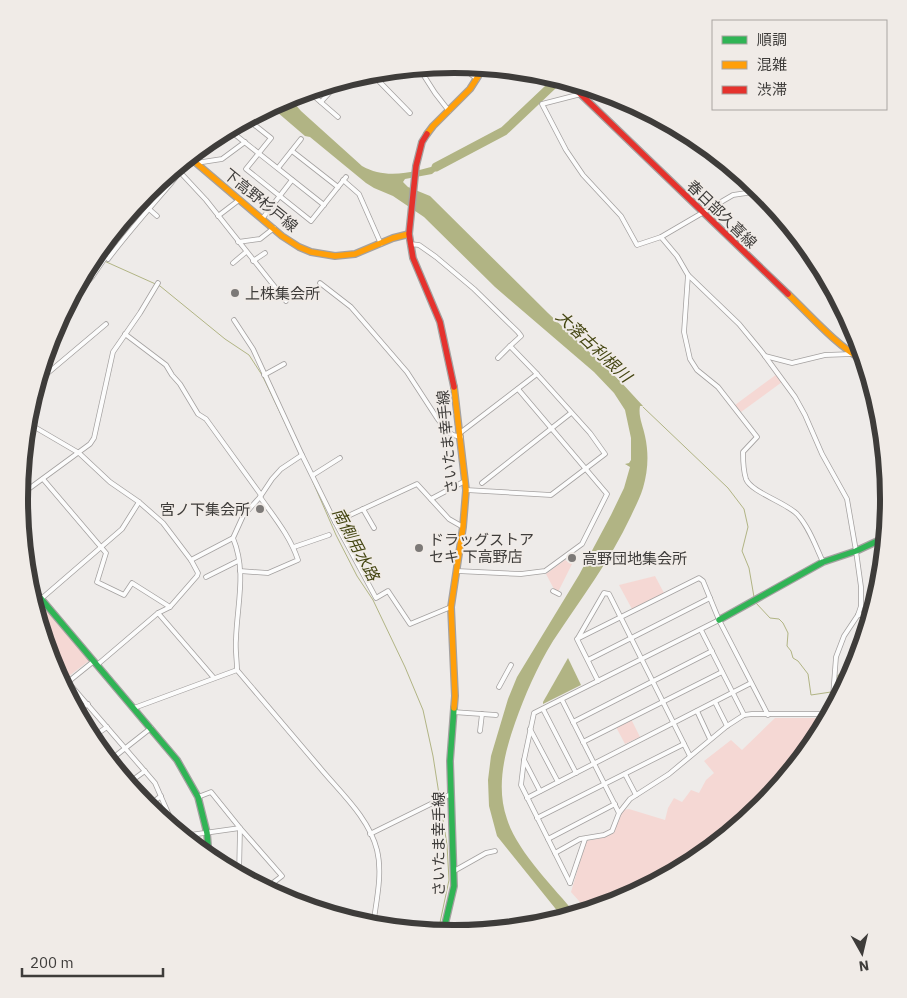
<svg xmlns="http://www.w3.org/2000/svg" width="907" height="998" font-family="'IBM Plex Sans','Noto Sans JP',sans-serif">
	<style>
		.green { fill: #f5d8d4 }
		.water { fill: #b1b484 }
		.lines { fill: none; stroke-linecap: round; stroke-linejoin: round }
		.stream { stroke: #b1b484; stroke-width: 1 }
		.river { stroke: #b1b484; stroke-width: 9 }
		.street-casing { stroke: #a4a1a0; stroke-width: 5.5 }
		.fast-casing { stroke: #a4a1a0; stroke-width: 8 }
		.slow-casing { stroke: #a4a1a0; stroke-width: 8 }
		.jam-casing { stroke: #a4a1a0; stroke-width: 8 }
		.street { stroke: #fcfcfc; stroke-width: 4 }
		.fast { stroke: #30b455; stroke-width: 5.5 }
		.slow { stroke: #ff9f0a; stroke-width: 5.5 }
		.jam { stroke: #e5322d; stroke-width: 5.5 }
		.poi-dot { fill: #7c7977; stroke: #f0ebe7; stroke-width: 2 }
		.labels { text-anchor: middle; dominant-baseline: central; stroke-width: 4; stroke-linejoin: round; paint-order: stroke }
		.street-label { font-size: 15px; fill: #3e3c3a; stroke: #f0ebe7 }
		.poi-label { font-size: 15px; fill: #3e3c3a; stroke: #f0ebe7; text-anchor: start }
		.water-label { font-size: 16px; font-style: italic; fill: #434511; stroke: #f0ebe7 }
		.rim { fill: none; stroke: #3e3c3a; stroke-width: 6 }
	</style>
	<rect width="100%" height="100%" fill="#eeebe9"/>
	<g class="green">
		<path d="M777,374L782,382L741,412L735,405Z"/>
		<path d="M565,560L572,564L558,592L555,591L546,574Z"/>
		<path d="M655,576L664,593L632,609L619,585Z"/>
		<path d="M28,588L90,660L61,682L52,665Z"/>
		<path d="M775,718H827L815,741L761,807L695,861L620,901L587,910L571,892L586,841C615,836 612,836 623,810L629,809L665,820L668,808L674,798L682,802L691,790L699,793L706,780L714,773L704,761L731,740L742,750Z"/>
		<path d="M631,719L640,737L625,744L616,727Z"/>
	</g>
	<g class="water">
		<path d="M289,97L301,111L362,166C388,181 417,171 445,163L432,174L405,179L403,182L408,187L430,196L548,313L620,381L643,406H640C638,416 643,426 645,436C649,454 648,471 643,488C640,498 635,507 631,516C610,561 580,600 553,641C537,667 525,695 515,723C504,754 496,788 507,819C517,851 554,888 576,914L563,918L497,836L489,806L488,780L491,756L508,699L517,677L579,575L611,515L624,488L630,467L625,464L629,463L631,460V438L625,410L614,393L594,372L495,287L424,217L393,196L374,188L366,183L310,137L305,136L270,106Z"/>
		<path d="M568,658L581,685L543,704V702Z"/>
	</g>
	<g class="lines">
		<g class="stream">
			<path d="M93,256L160,286L225,339L249,355L262,375L287,427"/>
			<path d="M643,407L728,488L744,509L748,527L742,551L749,568L754,597"/>
			<path d="M313,482L336,535L357,576L373,600L405,667L423,710L433,756L447,845L449,880L438,932"/>
			<path d="M756,603L770,618L779,619L783,623L788,633L787,646L791,651L793,658L798,661L808,674L811,695L831,692"/>
			<path d="M857,658L859,641H863"/>
			<path d="M837,691L838,675H850"/>
			<path d="M835,692L836,700"/>
		</g>
		<path class="river" d="M436,167L504,131L559,79"/>
		<defs>
			<g id="street">
				<path d="M459,65L477,79"/>
				<path d="M419,68L435,93L449,111"/>
				<path d="M370,72L410,113"/>
				<path d="M308,91L338,117"/>
				<path d="M581,94L542,104L566,150L583,175L621,216L637,245L661,237L733,195L760,191"/>
				<path d="M321,102L340,81"/>
				<path d="M247,119L271,138L246,169L311,221L346,177"/>
				<path d="M228,129L324,205"/>
				<path d="M292,151L338,187"/>
				<path d="M196,163L222,159L245,142"/>
				<path d="M278,168L301,139"/>
				<path d="M173,169L179,171L206,200L286,301"/>
				<path d="M343,180L359,194L381,244"/>
				<path d="M149,209L157,216"/>
				<path d="M218,216L239,200"/>
				<path d="M262,219L292,180"/>
				<path d="M661,237L677,256L688,275L739,324L762,352L795,397L805,415L822,454L847,499L856,551L861,587V606L858,615L844,636L836,657L832,709"/>
				<path d="M238,242L260,239L274,228"/>
				<path d="M410,244L419,245L436,257L474,289L518,332L521,336L510,346L537,374"/>
				<path d="M108,259C127,234 147,211 167,188C179,175 178,169 195,162"/>
				<path d="M253,261L265,253"/>
				<path d="M233,263L246,252"/>
				<path d="M688,275L684,332L690,359L697,370L718,387L757,437L743,452C743,461 743,470 746,479C751,492 785,502 797,514C809,527 816,547 823,562"/>
				<path d="M320,283L351,307L407,372L437,418L447,431L453,435L461,437"/>
				<path d="M67,305L92,277L105,258"/>
				<path d="M234,320L253,349L302,455"/>
				<path d="M125,334L166,365L172,375L180,384L198,414L206,419L261,495"/>
				<path d="M765,356L792,363L825,355L852,354"/>
				<path d="M498,358L510,346"/>
				<path d="M264,375L284,364"/>
				<path d="M36,383L106,324"/>
				<path d="M26,422L79,453L110,482L139,502L163,523L191,560L233,538L243,516L260,497L272,479L281,469L302,455L335,522L417,484L449,519L463,527"/>
				<path d="M460,433L537,374L590,433L605,454L551,495L466,490"/>
				<path d="M313,475L340,458"/>
				<path d="M43,479L106,553L97,582L124,595L132,583L170,607"/>
				<path d="M482,483L571,413"/>
				<path d="M19,496L90,444L94,438L113,352L140,313L158,283"/>
				<path d="M431,499L465,481"/>
				<path d="M363,509L374,528"/>
				<path d="M335,522L376,598L388,591L410,624L451,607"/>
				<path d="M233,538C247,572 237,604 236,639C235,649 237,660 237,670"/>
				<path d="M344,538L356,532"/>
				<path d="M294,547L329,535"/>
				<path d="M240,571L268,573L298,560C290,536 274,517 260,497"/>
				<path d="M457,571L521,574L545,571L582,544L607,494L518,389"/>
				<path d="M206,577L238,561"/>
				<path d="M553,591L559,594"/>
				<path d="M41,599L122,529L139,502"/>
				<path d="M158,613L214,678"/>
				<path d="M858,615L871,614"/>
				<path d="M701,630L744,715"/>
				<path d="M578,638L604,593L609,594L690,756"/>
				<path d="M588,660L710,598"/>
				<path d="M97,665L158,613L170,607L197,576L198,573L191,560"/>
				<path d="M598,681L577,639L699,578L703,581L719,620L768,715"/>
				<path d="M68,682L155,783L169,815L171,827"/>
				<path d="M63,686L94,661"/>
				<path d="M499,687L511,665"/>
				<path d="M562,700L619,813"/>
				<path d="M715,702L727,726"/>
				<path d="M134,708L237,670C265,703 293,736 321,769C341,793 369,818 377,850C383,874 376,902 373,926"/>
				<path d="M543,709L576,773"/>
				<path d="M697,711L710,739"/>
				<path d="M77,712L88,704"/>
				<path d="M453,712L496,715"/>
				<path d="M573,722L712,651"/>
				<path d="M530,729L558,782"/>
				<path d="M480,731L482,714"/>
				<path d="M91,738L107,727"/>
				<path d="M583,742L722,672"/>
				<path d="M524,760L540,791"/>
				<path d="M109,761L151,728"/>
				<path d="M625,774L636,795"/>
				<path d="M127,784L145,771"/>
				<path d="M198,797L211,792L240,828L239,875"/>
				<path d="M527,798L751,683"/>
				<path d="M147,807L161,796"/>
				<path d="M537,818L684,744"/>
				<path d="M370,834L451,794"/>
				<path d="M183,836L240,828L282,876L265,889"/>
				<path d="M548,839L615,804"/>
				<path d="M555,853L580,839L604,835L612,831L619,813L630,799L669,774L727,726L744,715L752,714H829"/>
				<path d="M454,871L486,853L495,851"/>
				<path d="M570,883L521,785L524,760L534,713L719,620"/>
				<path d="M570,883L585,839"/>
			</g>
			<g id="fast">
				<path d="M27,582L177,760L198,797L207,833L209,858"/>
				<path d="M719,620L823,562L856,551L884,538"/>
				<path d="M443,933L454,886L450,761L454,708"/>
			</g>
			<g id="slow">
				<path d="M427,134L433,126L470,89L484,67"/>
				<path d="M189,157L282,236L299,247L311,252L335,256L355,254L393,238L409,234"/>
				<path d="M788,294C812,317 835,344 864,361"/>
				<path d="M454,708L455,696L451,607L463,527L466,490L454,387"/>
			</g>
			<g id="jam">
				<path d="M568,82L788,294"/>
				<path d="M427,134L422,142L416,166L409,234L413,258L440,322L454,387"/>
			</g>
		</defs>
		<use href="#street" class="street-casing"/>
		<use href="#fast" class="fast-casing"/>
		<use href="#slow" class="slow-casing"/>
		<use href="#jam" class="jam-casing"/>
		<use href="#street" class="street"/>
		<use href="#fast" class="fast"/>
		<use href="#slow" class="slow"/>
		<use href="#jam" class="jam"/>
	</g>
	<g class="poi-dot">
		<circle cx="235" cy="293" r="5"/>
		<circle cx="260" cy="509" r="5"/>
		<circle cx="419" cy="548" r="5"/>
		<circle cx="572" cy="558" r="5"/>
	</g>
	<g class="labels">
		<g class="street-label">
			<text transform="translate(261 200) rotate(39)">下高野杉戸線</text>
			<text transform="translate(722 214) rotate(44)">春日部久喜線</text>
			<text transform="translate(447 442) rotate(-95)">さいたま幸手線</text>
			<text transform="translate(438 844) rotate(-90)">さいたま幸手線</text>
		</g>
		<g class="poi-label">
			<text x="245" y="293">上株集会所</text>
			<text x="250" y="509" text-anchor="end">宮ノ下集会所</text>
			<text x="429" y="539">ドラッグストア<tspan x="429" dy="17">セキ 下高野店</tspan></text>
			<text x="582" y="558">高野団地集会所</text>
		</g>
		<g class="water-label">
			<text transform="translate(594 346) rotate(43)">大落古利根川</text>
			<text transform="translate(356 544) rotate(62)">南側用水路</text>
		</g>
	</g>
	<path d="M0 0H907V998H0ZM28 499a426 426 0 1 1 852 0a426 426 0 1 1-852 0Z" fill="#f0ebe7" fill-rule="evenodd"/>
	<path class="rim" d="M28 499a426 426 0 1 1 852 0a426 426 0 1 1-852 0Z"/>
	<rect x="712" y="20" width="175" height="90" fill="#f0ebe7" stroke="#a9a5a2"/>
	<rect x="722" y="36" width="25" height="8" fill="#30b455" stroke="#a9a5a2"/>
	<text x="757" y="45" font-size="15" fill="#3e3c3a">順調</text>
	<rect x="722" y="61" width="25" height="8" fill="#ff9f0a" stroke="#a9a5a2"/>
	<text x="757" y="70" font-size="15" fill="#3e3c3a">混雑</text>
	<rect x="722" y="86" width="25" height="8" fill="#e5322d" stroke="#a9a5a2"/>
	<text x="757" y="95" font-size="15" fill="#3e3c3a">渋滞</text>
	<g transform="translate(862 953) rotate(172)" stroke="#f0ebe7" stroke-width="4" paint-order="stroke">
	<path d="M0-4L9 19L0 12L-9 19Z" fill="#3e3c3a"/>
	<text y="-8" font-size="14" font-weight="bold" text-anchor="middle" fill="#3e3c3a">N</text>
	</g>
	<path d="M22 968v8h141v-8" fill="none" stroke="#3e3c3a" stroke-width="2.5"/>
	<text x="30" y="968" font-size="15" fill="#3e3c3a" stroke="#f0ebe7" stroke-width="4" paint-order="stroke">200 m</text>
</svg>
